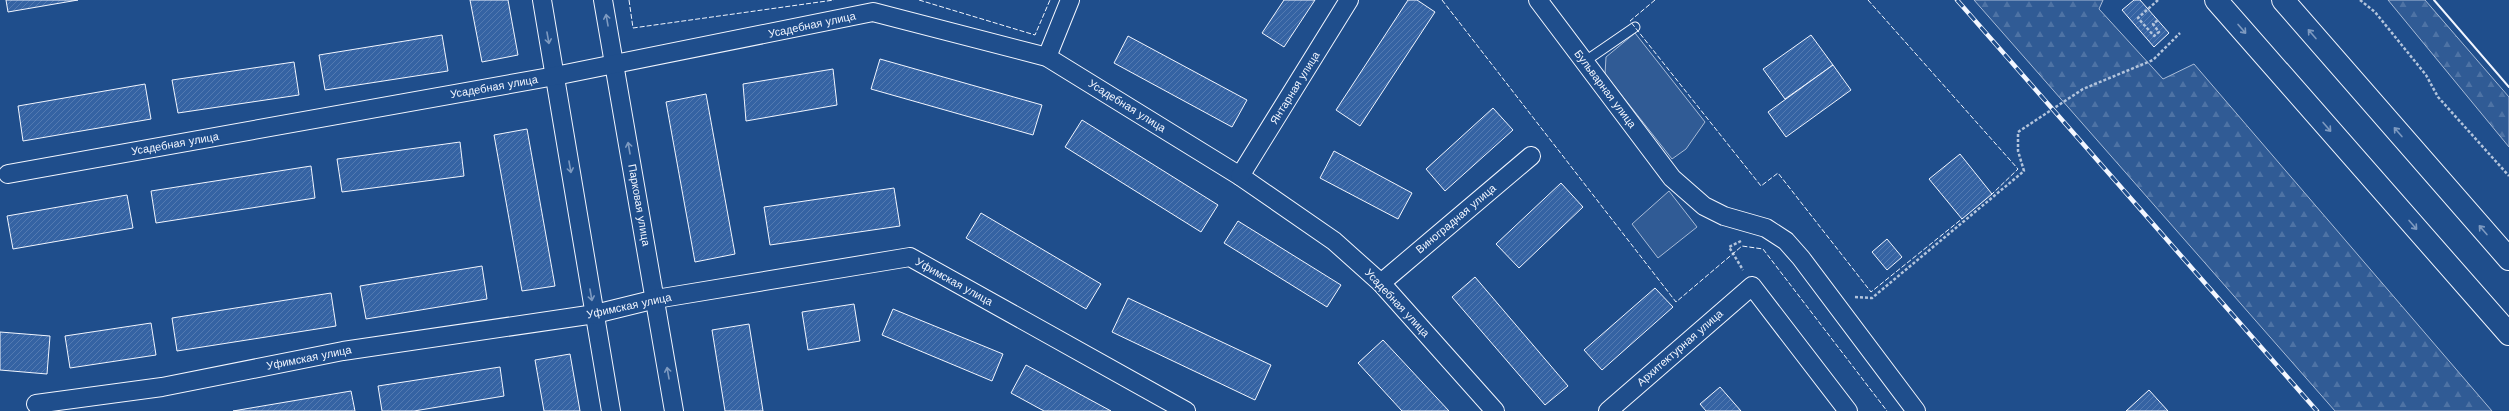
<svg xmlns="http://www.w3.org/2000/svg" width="2509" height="411" font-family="'Work Sans',sans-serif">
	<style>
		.forest { fill: url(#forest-firs); stroke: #a8bbd7 }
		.built { fill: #305b95; stroke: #a8bbd7 }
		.building { fill: url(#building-hatch); stroke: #f2f6ff }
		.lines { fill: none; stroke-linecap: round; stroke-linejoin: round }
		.lane-casing { stroke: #f2f6ff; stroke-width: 11 }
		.street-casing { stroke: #f2f6ff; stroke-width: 20 }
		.highway-casing { stroke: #f2f6ff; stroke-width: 24 }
		.path { stroke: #b3c4dc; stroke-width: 2.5; stroke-dasharray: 3 2; stroke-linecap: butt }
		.lane { stroke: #1f4e8c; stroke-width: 9 }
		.street { stroke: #1f4e8c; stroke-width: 18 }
		.highway { stroke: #1f4e8c; stroke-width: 22 }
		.rail-casing { stroke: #f2f6ff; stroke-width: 4.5 }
		.rail { stroke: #1f4e8c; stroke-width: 3; stroke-dasharray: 9; stroke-linecap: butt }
		.fence { stroke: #f2f6ff; stroke-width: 1; stroke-dasharray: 5 2; stroke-linecap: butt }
		.wall { stroke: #f2f6ff; stroke-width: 2 }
		.oneway { stroke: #7e9ac0 }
		.labels { text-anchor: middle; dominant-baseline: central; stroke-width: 3; stroke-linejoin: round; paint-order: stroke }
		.street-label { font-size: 11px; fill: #f2f6ff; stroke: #1f4e8c }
	</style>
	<defs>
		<pattern id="forest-firs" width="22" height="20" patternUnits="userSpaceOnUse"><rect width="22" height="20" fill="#305b95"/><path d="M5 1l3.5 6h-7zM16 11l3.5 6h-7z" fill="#4e73a5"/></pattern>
		<pattern id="building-hatch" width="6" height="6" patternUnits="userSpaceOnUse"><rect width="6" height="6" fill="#3563a3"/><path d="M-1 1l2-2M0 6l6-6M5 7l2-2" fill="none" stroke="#537ab1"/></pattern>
	</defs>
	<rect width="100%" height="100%" fill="#1f4e8c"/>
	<g class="forest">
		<path d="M1974,0H2103L2099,9L2163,79L2194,64L2492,411H2335Z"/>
		<path d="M2388,0H2425L2509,97V147Z"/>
	</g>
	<g class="built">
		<path d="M1635,33L1705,122L1686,149L1672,159L1605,74L1606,57Z"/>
		<path d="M1669,191L1697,227L1658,258L1632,224Z"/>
	</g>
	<g class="building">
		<path d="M6,0H78L8,12Z"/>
		<path d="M470,0H508L518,55L482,62Z"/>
		<path d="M1284,0H1315L1284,47L1262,33Z"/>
		<path d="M1408,0H1417L1435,12L1360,126L1336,110Z"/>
		<path d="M2134,0H2140L2169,33L2154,47L2122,10Z"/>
		<path d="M442,35L448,71L325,90L319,55Z"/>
		<path d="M1811,35L1833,65L1785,99L1763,69Z"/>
		<path d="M1128,36L1247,100L1232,127L1114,63Z"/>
		<path d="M880,59L1042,105L1033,135L871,89Z"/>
		<path d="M294,62L299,95L178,113L172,80Z"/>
		<path d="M1833,65L1851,90L1786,137L1768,112Z"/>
		<path d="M833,69L837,105L746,121L743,84Z"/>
		<path d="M145,84L151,119L23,141L18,106Z"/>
		<path d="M706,94L735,254L695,262L666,102Z"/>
		<path d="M1493,108L1513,130L1445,191L1426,169Z"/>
		<path d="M1082,120L1218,205L1201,232L1065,147Z"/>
		<path d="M527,129L555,286L522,291L494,135Z"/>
		<path d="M460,142L464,176L342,192L337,159Z"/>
		<path d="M1334,151L1412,193L1398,219L1320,178Z"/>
		<path d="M1960,154L1992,194L1962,219L1929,179Z"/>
		<path d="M311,166L315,198L156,223L151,191Z"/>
		<path d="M1561,183L1583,207L1519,268L1496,244Z"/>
		<path d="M894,188L900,226L770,245L764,207Z"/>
		<path d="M127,195L133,228L13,249L7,216Z"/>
		<path d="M981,213L1101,284L1086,309L966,238Z"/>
		<path d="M1238,221L1341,285L1327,307L1224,243Z"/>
		<path d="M1887,239L1902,257L1887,270L1872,252Z"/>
		<path d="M482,266L487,299L366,319L360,286Z"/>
		<path d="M1475,277L1568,386L1545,405L1452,297Z"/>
		<path d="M1655,288L1673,307L1602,370L1584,350Z"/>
		<path d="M331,293L336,326L177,351L172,318Z"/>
		<path d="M1128,298L1271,365L1255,400L1112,332Z"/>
		<path d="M854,304L860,341L808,350L802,312Z"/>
		<path d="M893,309L1003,354L992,381L882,335Z"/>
		<path d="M151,323L156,355L70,368L65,336Z"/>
		<path d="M749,324L763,411H725L712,330Z"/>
		<path d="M0,332L50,336L47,374L0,370Z"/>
		<path d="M1383,340L1449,411H1402L1358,363Z"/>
		<path d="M570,354L580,411H544L535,360Z"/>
		<path d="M1026,365L1111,411H1044L1011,393Z"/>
		<path d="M500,367L504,396L414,411H382L378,386Z"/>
		<path d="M1720,387L1741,411H1706L1700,404Z"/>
		<path d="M2149,390L2168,411H2126Z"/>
		<path d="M351,391L355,411H233Z"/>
	</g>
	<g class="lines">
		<defs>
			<path id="lane" d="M1584,62L1635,27"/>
			<g id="street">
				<path d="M542,0L611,411"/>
				<path d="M603,0L674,411"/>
				<path d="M1538,0L1672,178L1704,206L1724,216L1766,228L1786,241L1801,258L1916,411"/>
				<path d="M1047,57L1070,0"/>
				<path d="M8,174L555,76L873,12L1047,57L1240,176L1334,241L1381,283L1495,411"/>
				<path d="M1240,176L1349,0"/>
				<path d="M1381,283L1531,156"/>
				<path d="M36,404L162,387L343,351L595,314L656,299L910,257L1186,411"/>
				<path d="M1608,411L1752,286L1848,411"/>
			</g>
			<g id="highway">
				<path d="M2216,0L2509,334"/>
				<path d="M2283,0L2509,259"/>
			</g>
		</defs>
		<use href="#lane" class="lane-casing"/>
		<use href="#street" class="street-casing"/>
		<use href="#highway" class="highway-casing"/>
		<g class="path">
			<path d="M2158,0L2138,18L2154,36L2159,32L2153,24L2158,20"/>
			<path d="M2360,0L2375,12L2426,75L2438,97L2509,176"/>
			<path d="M1741,241L1729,247L1743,270"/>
			<path d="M1855,297L1872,298L2024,171L2018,151V132L2083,89L2153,60L2180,33"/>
		</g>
		<use href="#lane" class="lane"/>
		<use href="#street" class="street"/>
		<use href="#highway" class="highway"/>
		<defs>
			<path id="rail" d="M1957,0L2317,411"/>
		</defs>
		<use href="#rail" class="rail-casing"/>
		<use href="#rail" class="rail"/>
		<g class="fence">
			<path d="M629,0L633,28L834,0"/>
			<path d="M919,0L1035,35L1050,0"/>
			<path d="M1442,0L1676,302L1742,246L1763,249L1887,411"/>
			<path d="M1655,0L1630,21L1761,186L1778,173L1871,292L1963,218"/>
			<path d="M1868,0L2018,169L1991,195"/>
		</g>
		<path class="wall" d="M2434,0L2509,87"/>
	</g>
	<defs><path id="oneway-shaft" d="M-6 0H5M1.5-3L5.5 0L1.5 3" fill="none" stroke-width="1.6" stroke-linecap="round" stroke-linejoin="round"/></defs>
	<g class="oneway">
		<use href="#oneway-shaft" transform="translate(607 20) rotate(-100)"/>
		<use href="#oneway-shaft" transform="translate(2242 29) rotate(49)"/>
		<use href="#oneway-shaft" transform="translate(2312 34) rotate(-131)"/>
		<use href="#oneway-shaft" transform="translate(548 38) rotate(80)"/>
		<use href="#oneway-shaft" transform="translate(2327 127) rotate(49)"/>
		<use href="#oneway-shaft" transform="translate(2398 132) rotate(-131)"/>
		<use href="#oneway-shaft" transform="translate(629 148) rotate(-100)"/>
		<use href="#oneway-shaft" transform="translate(570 167) rotate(80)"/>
		<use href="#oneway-shaft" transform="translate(2413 225) rotate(49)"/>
		<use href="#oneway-shaft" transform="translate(2483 230) rotate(-131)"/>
		<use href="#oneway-shaft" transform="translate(591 295) rotate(80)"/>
		<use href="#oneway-shaft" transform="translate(668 373) rotate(-100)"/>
	</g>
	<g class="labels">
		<g class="street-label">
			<text transform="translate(812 25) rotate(-12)">Усадебная улица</text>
			<text transform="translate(494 87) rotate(-10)">Усадебная улица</text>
			<text transform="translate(1295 88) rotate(-58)">Янтарная улица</text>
			<text transform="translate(1605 89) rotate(53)">Бульварная улица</text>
			<text transform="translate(1127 106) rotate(32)">Усадебная улица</text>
			<text transform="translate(175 144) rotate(-10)">Усадебная улица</text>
			<text transform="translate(639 205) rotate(80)">Парковая улица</text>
			<text transform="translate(1456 219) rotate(-40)">Виноградная улица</text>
			<text transform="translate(954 282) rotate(29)">Уфимская улица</text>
			<text transform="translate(1397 303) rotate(47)">Усадебная улица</text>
			<text transform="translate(629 306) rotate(-12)">Уфимская улица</text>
			<text transform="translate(1680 348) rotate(-41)">Архитектурная улица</text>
			<text transform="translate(309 358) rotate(-11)">Уфимская улица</text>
		</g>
	</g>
</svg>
